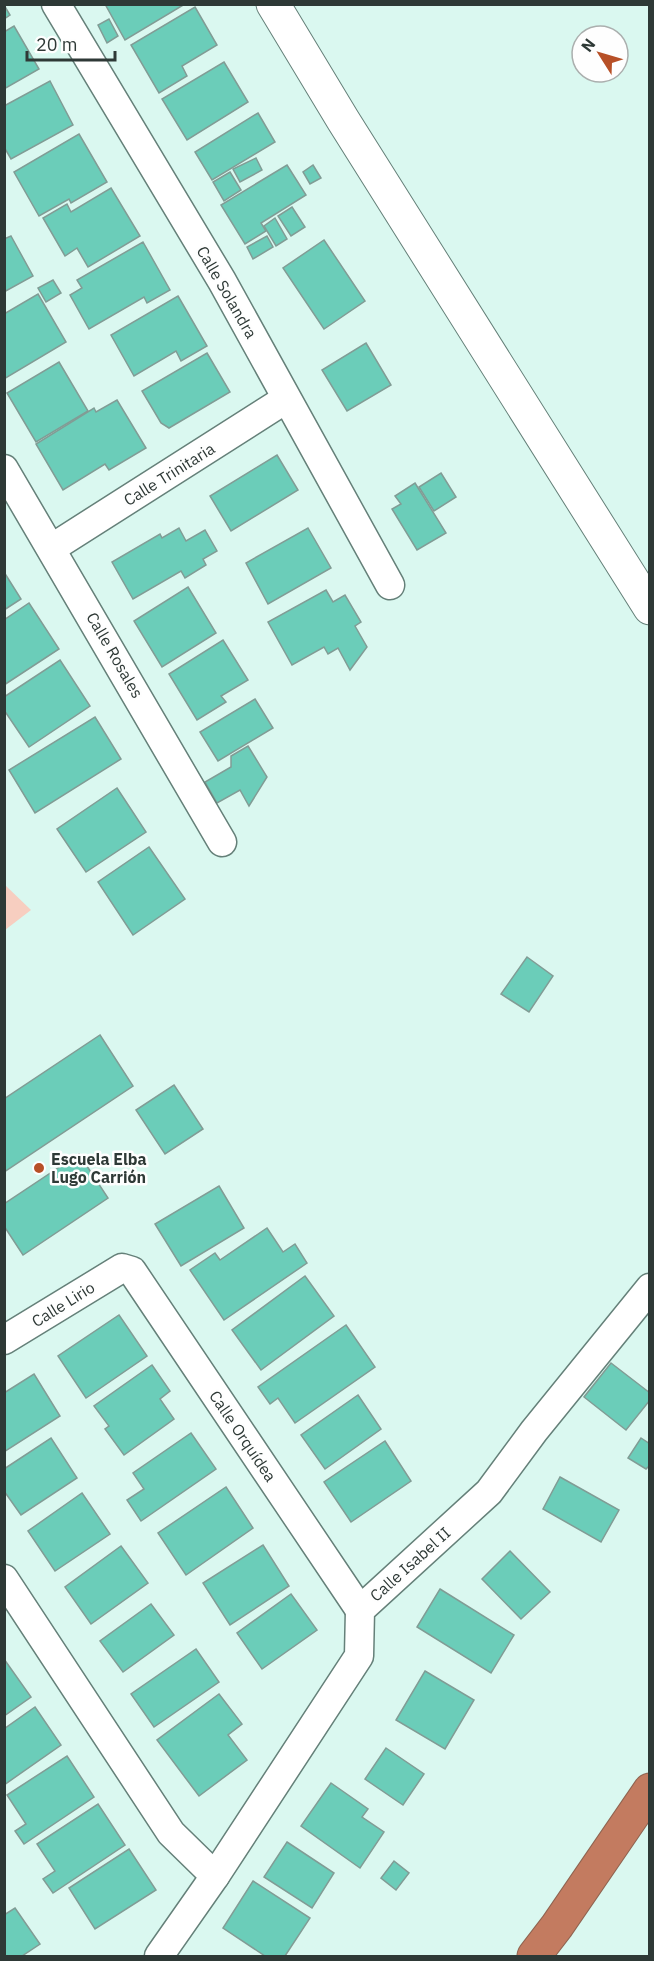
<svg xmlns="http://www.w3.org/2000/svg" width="654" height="1961" font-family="'IBM Plex Sans',sans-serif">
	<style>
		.green { fill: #f7cec0 }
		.building { fill: #6bcdb9; stroke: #819c95; stroke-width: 1.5 }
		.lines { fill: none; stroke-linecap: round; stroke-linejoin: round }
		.minor-casing { stroke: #658079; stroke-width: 31 }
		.tertiary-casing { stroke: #658079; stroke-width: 35 }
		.motorway-casing { stroke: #8f6451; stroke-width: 35 }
		.minor { stroke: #fff; stroke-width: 28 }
		.tertiary { stroke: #fff; stroke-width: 33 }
		.motorway { stroke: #c37b60; stroke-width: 33 }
		.poi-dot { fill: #b75027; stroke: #fefefe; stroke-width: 2 }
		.labels { text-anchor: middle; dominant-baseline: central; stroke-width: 5; stroke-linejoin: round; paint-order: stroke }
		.street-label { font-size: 16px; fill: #2e3936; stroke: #fefefe }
		.poi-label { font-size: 16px; font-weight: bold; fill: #2e3936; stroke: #fefefe; text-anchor: start }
	</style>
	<rect width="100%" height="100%" fill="#daf8f0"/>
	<path class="green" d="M5,885L31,910L5,930H4Z"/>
	<g class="building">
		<path d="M105,4H185L125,40Z"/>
		<path d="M4,5L10,15L4,19Z"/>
		<path d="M195,7L217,45L182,66L187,76L159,93L131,45Z"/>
		<path d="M109,19L118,36L107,43L98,25Z"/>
		<path d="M14,26L39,69L4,89V32Z"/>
		<path d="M224,62L248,102L187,140L162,99Z"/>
		<path d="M50,81L73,125L11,159L4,147V106Z"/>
		<path d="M258,113L275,142L212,180L195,152Z"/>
		<path d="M79,134L107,182L71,203L69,199L39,216L14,172Z"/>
		<path d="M256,158L262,170L240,182L233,169Z"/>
		<path d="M287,165L306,195L261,223L266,231L245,244L221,205Z"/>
		<path d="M313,165L321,178L310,184L303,172Z"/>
		<path d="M230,172L241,190L224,201L213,182Z"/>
		<path d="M111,188L140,236L88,267L77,248L65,256L43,218L67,204L71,212Z"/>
		<path d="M292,207L305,227L291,236L278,216Z"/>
		<path d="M275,218L287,239L276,246L264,226Z"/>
		<path d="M11,236L33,276L4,292V239Z"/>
		<path d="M267,236L273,247L253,259L247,247Z"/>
		<path d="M324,240L365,301L324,329L283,268Z"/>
		<path d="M143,242L170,290L147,303L144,297L89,329L70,295L82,288L77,280Z"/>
		<path d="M53,280L61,293L46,302L38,288Z"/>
		<path d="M38,294L66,342L4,379V314Z"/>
		<path d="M178,296L207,346L181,361L176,351L134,376L111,335Z"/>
		<path d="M366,343L391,385L347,411L322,370Z"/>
		<path d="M207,353L230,392L169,428L161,423L142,391Z"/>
		<path d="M59,362L88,411L36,442L7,393Z"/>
		<path d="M117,400L146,448L109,470L105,464L63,490L36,444L94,408L96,412Z"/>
		<path d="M277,455L298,490L231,531L210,496Z"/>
		<path d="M441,473L456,497L434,511L419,487Z"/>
		<path d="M415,483L446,533L417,550L392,509L401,504L395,496Z"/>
		<path d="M179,528L186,541L205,530L217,551L203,559L206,565L185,578L181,571L133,599L112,562L160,534L162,538Z"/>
		<path d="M308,528L331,568L268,604L246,563Z"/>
		<path d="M4,572L21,599L4,610Z"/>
		<path d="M188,587L216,633L162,667L134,621Z"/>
		<path d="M326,590L333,602L345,595L361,622L355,626L367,647L350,670L338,648L328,654L324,647L292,665L268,622Z"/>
		<path d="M29,603L59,649L4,685V620Z"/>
		<path d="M223,640L248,680L221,696L226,702L197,720L169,674Z"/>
		<path d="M60,660L90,706L29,747L4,710V697Z"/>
		<path d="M255,699L273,728L218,761L200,732Z"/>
		<path d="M95,717L121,759L35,813L9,770Z"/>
		<path d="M248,746L267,777L249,806L240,790L217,803L205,782L231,767V756Z"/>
		<path d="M117,788L146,832L86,872L57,829Z"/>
		<path d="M149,847L185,899L133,935L98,882Z"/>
		<path d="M527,957L553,976L529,1012L501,994Z"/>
		<path d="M100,1035L133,1086L4,1172V1099Z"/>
		<path d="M174,1085L203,1129L165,1154L136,1110Z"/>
		<path d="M79,1154L108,1198L23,1255L4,1226V1204Z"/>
		<path d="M219,1186L244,1228L181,1266L155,1224Z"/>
		<path d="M267,1228L283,1252L295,1244L307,1263L224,1320L190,1270L215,1253L220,1260Z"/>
		<path d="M305,1276L334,1316L261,1370L232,1330Z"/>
		<path d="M119,1315L147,1356L86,1398L58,1356Z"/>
		<path d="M346,1325L375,1367L295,1423L278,1398L270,1404L258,1387Z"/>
		<path d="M611,1363L650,1393V1400L626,1430L584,1397Z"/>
		<path d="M152,1365L170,1391L160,1399L174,1419L124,1455L105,1429L109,1426L94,1406Z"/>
		<path d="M34,1374L60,1416L4,1452V1393Z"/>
		<path d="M358,1395L381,1429L325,1469L301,1435Z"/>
		<path d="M191,1433L216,1469L141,1521L127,1500L144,1489L133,1473Z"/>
		<path d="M51,1438L77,1478L21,1515L4,1491V1469Z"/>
		<path d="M641,1438L650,1444V1465L646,1469L628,1458Z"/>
		<path d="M385,1441L411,1481L351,1522L324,1482Z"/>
		<path d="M560,1477L619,1510L601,1542L543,1509Z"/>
		<path d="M226,1487L253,1528L186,1575L158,1533Z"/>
		<path d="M82,1493L110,1534L55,1571L28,1531Z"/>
		<path d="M263,1545L289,1586L230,1625L203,1583Z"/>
		<path d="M121,1546L148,1583L91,1624L65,1587Z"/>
		<path d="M510,1551L550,1592L521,1619L482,1579Z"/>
		<path d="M440,1589L514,1635L491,1673L417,1627Z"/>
		<path d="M291,1594L317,1630L262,1669L237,1633Z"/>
		<path d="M151,1604L174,1635L123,1672L100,1641Z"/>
		<path d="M196,1649L219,1682L154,1727L131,1694Z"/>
		<path d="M4,1659L31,1697L4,1716Z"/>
		<path d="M425,1671L474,1700L445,1749L396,1720Z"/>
		<path d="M219,1694L242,1724L228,1735L247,1760L199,1796L157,1740Z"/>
		<path d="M35,1707L61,1745L4,1785V1729Z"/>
		<path d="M386,1748L424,1774L403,1805L365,1779Z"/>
		<path d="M67,1756L94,1797L24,1844L15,1831L26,1824L7,1795Z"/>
		<path d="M331,1783L368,1809L362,1817L384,1832L360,1868L301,1826Z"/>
		<path d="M98,1804L125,1845L53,1893L43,1879L55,1871L37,1844Z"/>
		<path d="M287,1842L334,1873L312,1908L264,1877Z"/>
		<path d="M129,1849L156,1890L95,1929L69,1888Z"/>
		<path d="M394,1861L409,1873L396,1890L381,1878Z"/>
		<path d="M253,1881L310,1918L285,1956H265L223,1928Z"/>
		<path d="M15,1908L40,1944L22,1956H4V1915Z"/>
	</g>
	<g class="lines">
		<defs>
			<g id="minor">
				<path d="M56,4L222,281L390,585"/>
				<path d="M4,469L222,842"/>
				<path d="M52,548L286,399"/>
				<path d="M4,1340L122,1268L132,1271L360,1610"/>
				<path d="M4,1579L171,1833L215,1876"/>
				<path d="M159,1956L215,1876L359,1656L360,1610L489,1492L534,1431L650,1288"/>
			</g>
			<path id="tertiary" d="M273,4L343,120L650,608"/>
			<path id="motorway" d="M534,1956L557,1926L650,1790"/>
		</defs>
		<use href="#minor" class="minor-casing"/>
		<use href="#tertiary" class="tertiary-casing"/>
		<use href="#motorway" class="motorway-casing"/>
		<use href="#minor" class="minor"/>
		<use href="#tertiary" class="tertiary"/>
		<use href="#motorway" class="motorway"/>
	</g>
	<circle class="poi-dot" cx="39" cy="1168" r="6"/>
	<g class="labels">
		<g class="street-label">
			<text transform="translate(227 292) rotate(60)">Calle Solandra</text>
			<text transform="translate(169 474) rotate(-32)">Calle Trinitaria</text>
			<text transform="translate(115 655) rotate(60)">Calle Rosales</text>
			<text transform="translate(63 1304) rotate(-32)">Calle Lirio</text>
			<text transform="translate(243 1436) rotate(56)">Calle Orquídea</text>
			<text transform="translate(410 1564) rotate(-42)">Calle Isabel II</text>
		</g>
		<g class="poi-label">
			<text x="51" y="1159">Escuela Elba<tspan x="51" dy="18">Lugo Carrión</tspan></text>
		</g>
	</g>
	<rect width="654" height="1961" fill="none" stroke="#2e3936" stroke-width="12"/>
	<g transform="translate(600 54) rotate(307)"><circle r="28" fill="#fefefe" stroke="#abafae" stroke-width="1.5"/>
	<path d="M0-4.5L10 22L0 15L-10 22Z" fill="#b75027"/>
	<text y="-9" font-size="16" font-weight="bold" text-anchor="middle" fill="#2e3936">N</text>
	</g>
	<path d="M27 51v9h88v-9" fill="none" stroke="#2e3936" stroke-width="3"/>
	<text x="36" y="51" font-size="18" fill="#2e3936" stroke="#fefefe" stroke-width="4.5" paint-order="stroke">20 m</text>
</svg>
